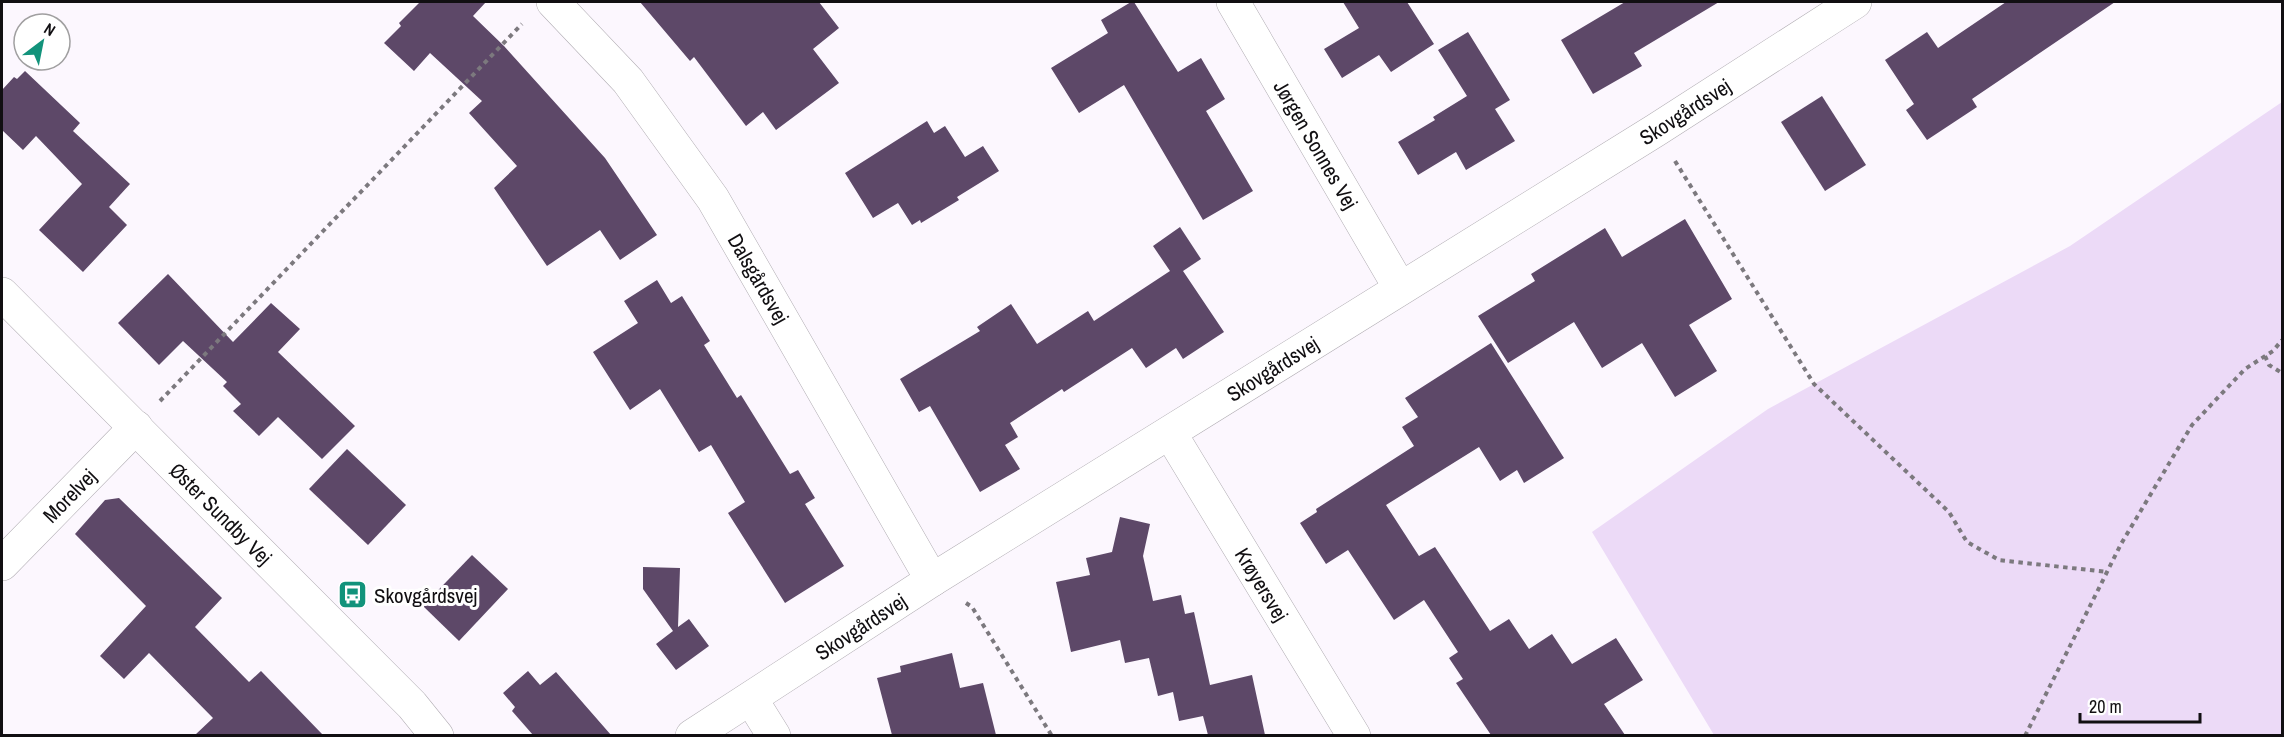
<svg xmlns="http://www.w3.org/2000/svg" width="2284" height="737" font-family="'Archivo Narrow',sans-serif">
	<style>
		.green { fill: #ecdaf7 }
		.building { fill: #5d4868 }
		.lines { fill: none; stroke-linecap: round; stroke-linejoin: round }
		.street-casing { stroke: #b1adb3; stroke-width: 34 }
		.secondary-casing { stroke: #b1adb3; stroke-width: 34 }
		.path { stroke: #7c797e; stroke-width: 4; stroke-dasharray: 4.5 4.5; stroke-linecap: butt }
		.street { stroke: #fff; stroke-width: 33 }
		.secondary { stroke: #fff; stroke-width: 33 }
		.labels { text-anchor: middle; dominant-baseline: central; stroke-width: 6; stroke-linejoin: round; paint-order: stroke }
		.street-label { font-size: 21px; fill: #110f12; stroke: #fff }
		.poi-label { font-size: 21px; fill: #110f12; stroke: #fff; text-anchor: start }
	</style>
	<rect width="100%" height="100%" fill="#fcf7fe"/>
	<path class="green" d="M2282,102V735H1714L1592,532L1768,409L2070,246Z"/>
	<g class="building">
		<path d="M420,2H486L473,16L504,46L605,158L657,235L620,260L600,230L547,266L494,188L517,166L469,113L482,101L430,53L414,71L384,43L401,26L399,23Z"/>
		<path d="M640,2H819L839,28L813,49L839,83L776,130L763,112L746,126L694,57L690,61Z"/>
		<path d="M1131,2H1134L1178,72L1201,58L1225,99L1206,111L1253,191L1203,220L1124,85L1079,113L1051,68L1108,33L1101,20Z"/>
		<path d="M1343,2H1407L1434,44L1391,72L1379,55L1342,78L1324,49L1359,28Z"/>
		<path d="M1625,2H1719L1634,53L1642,66L1593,94L1561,40Z"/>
		<path d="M2006,2H2115L1972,99L1977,107L1927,140L1906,110L1914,104L1885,60L1927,32L1938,48Z"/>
		<path d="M1468,32L1510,100L1495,109L1515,141L1466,170L1456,152L1418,175L1398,142L1435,120L1433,117L1467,96L1438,50Z"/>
		<path d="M25,71L80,123L73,131L130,184L109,207L127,225L83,272L39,230L82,184L36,136L23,150L2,130V90L14,77L17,79Z"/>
		<path d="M1822,96L1866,165L1825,191L1781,122Z"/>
		<path d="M927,121L934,133L945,126L965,157L983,146L999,171L957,197L959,200L921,223L920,220L912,225L898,203L873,218L845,173Z"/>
		<path d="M1685,219L1732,299L1689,325L1717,371L1675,397L1642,343L1602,368L1574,322L1508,363L1478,316L1535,281L1531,274L1605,228L1622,257Z"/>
		<path d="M1180,227L1201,259L1183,271L1224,332L1183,359L1176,348L1146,368L1132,348L1064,392L1062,389L1010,423L1018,437L1005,445L1020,469L980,492L930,406L919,412L900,379L980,331L977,327L1011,304L1037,344L1088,311L1094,321L1170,271L1153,246Z"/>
		<path d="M168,274L233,342L271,303L300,329L278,352L355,426L322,459L278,417L259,436L233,411L241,404L223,386L227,382L183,341L159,365L118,323Z"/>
		<path d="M657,280L671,303L682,296L710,341L704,345L737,398L741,395L790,474L798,470L815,498L805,504L844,566L785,603L728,513L745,502L711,445L699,452L660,389L630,410L593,352L638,323L624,301Z"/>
		<path d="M1491,343L1564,458L1524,483L1517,470L1500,481L1479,447L1386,505L1419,556L1435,547L1490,631L1509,619L1529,649L1552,634L1572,664L1616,638L1643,680L1604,704L1625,735H1491L1456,683L1463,679L1449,658L1458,652L1424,600L1394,620L1348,550L1326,564L1300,523L1317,512L1316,509L1414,446L1402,427L1418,417L1405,398Z"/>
		<path d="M347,449L406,505L368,545L309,489Z"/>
		<path d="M119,498L222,598L195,627L249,682L261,671L323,735H195L213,718L149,653L124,679L100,656L146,606L75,534L105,500Z"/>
		<path d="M1120,517L1150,524L1143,556L1153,601L1181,595L1185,614L1194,612L1210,685L1252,675L1265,735H1208L1203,716L1179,721L1173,692L1158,696L1149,658L1125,663L1120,640L1071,652L1056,582L1090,575L1086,558L1112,552Z"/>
		<path d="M472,555L508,589L459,641L423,606Z"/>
		<path d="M643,567L680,568L678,627L689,619L709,646L676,670L656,644L673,631L643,589Z"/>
		<path d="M952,653L960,688L983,683L996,735H892L877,678L901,672L900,666Z"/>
		<path d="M528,671L540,685L556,672L611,735H533L512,711L515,707L503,693Z"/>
	</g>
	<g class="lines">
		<defs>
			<g id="street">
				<path id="s1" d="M553,2L628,81L713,199L932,580"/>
				<path id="s2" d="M1233,2L1400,288"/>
				<path id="s3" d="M1170,433L1354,736"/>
				<path id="s4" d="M2,564L136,427"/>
				<path d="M751,699L774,736"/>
				<path id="s5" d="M692,736L932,580L1656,130L1855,2"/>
			</g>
			<g id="secondary">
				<path id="s6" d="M2,294L412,705L437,736"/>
			</g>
		</defs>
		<use href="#street" class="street-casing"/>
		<use href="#secondary" class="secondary-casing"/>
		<g class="path">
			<path d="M1675,161L1814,384L1949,512L1967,542L1999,560L2107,572"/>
			<path d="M2265,356L2269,365L2282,373"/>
			<path d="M160,401L522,24"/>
			<path d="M966,603L972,607L1052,736"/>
			<path d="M2025,736L2121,544L2192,425L2245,369L2273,351L2282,340"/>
		</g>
		<use href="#street" class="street"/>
		<use href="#secondary" class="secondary"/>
	</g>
	<defs>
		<symbol id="bus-square" viewBox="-11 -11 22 22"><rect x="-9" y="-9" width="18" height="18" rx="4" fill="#12937b" stroke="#fff"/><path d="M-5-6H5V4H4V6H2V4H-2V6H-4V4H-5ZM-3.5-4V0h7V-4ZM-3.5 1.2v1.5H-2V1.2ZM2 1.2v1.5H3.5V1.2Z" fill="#fff"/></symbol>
	</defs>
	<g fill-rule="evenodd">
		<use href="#bus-square" x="336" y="578" width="33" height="33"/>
	</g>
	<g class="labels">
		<g class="street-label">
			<text stroke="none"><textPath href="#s5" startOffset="1173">Skovgårdsvej</textPath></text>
			<text stroke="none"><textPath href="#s2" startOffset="165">Jørgen Sonnes Vej</textPath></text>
			<text stroke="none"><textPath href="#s1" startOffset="346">Dalsgårdsvej</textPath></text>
			<text stroke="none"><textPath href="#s5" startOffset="687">Skovgårdsvej</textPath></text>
			<text stroke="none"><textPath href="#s4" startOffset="96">Morelvej</textPath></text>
			<text stroke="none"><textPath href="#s6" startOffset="310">Øster Sundby Vej</textPath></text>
			<text stroke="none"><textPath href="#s3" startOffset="177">Krøyersvej</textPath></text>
			<text stroke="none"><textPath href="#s5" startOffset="201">Skovgårdsvej</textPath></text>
		</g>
		<g class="poi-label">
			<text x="374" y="595">Skovgårdsvej</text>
		</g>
	</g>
	<rect width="2284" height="737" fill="none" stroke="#110f12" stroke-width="6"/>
	<g transform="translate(42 42) rotate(32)"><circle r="28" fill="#ffffff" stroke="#a09fa0" stroke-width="1.5"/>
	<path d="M0-4.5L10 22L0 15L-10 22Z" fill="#12937b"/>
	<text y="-9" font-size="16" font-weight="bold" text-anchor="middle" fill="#110f12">N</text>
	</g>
	<path d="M2080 713v9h120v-9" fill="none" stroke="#110f12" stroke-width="3"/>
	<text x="2089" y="713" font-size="18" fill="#110f12" stroke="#ffffff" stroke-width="4.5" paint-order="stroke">20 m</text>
</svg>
